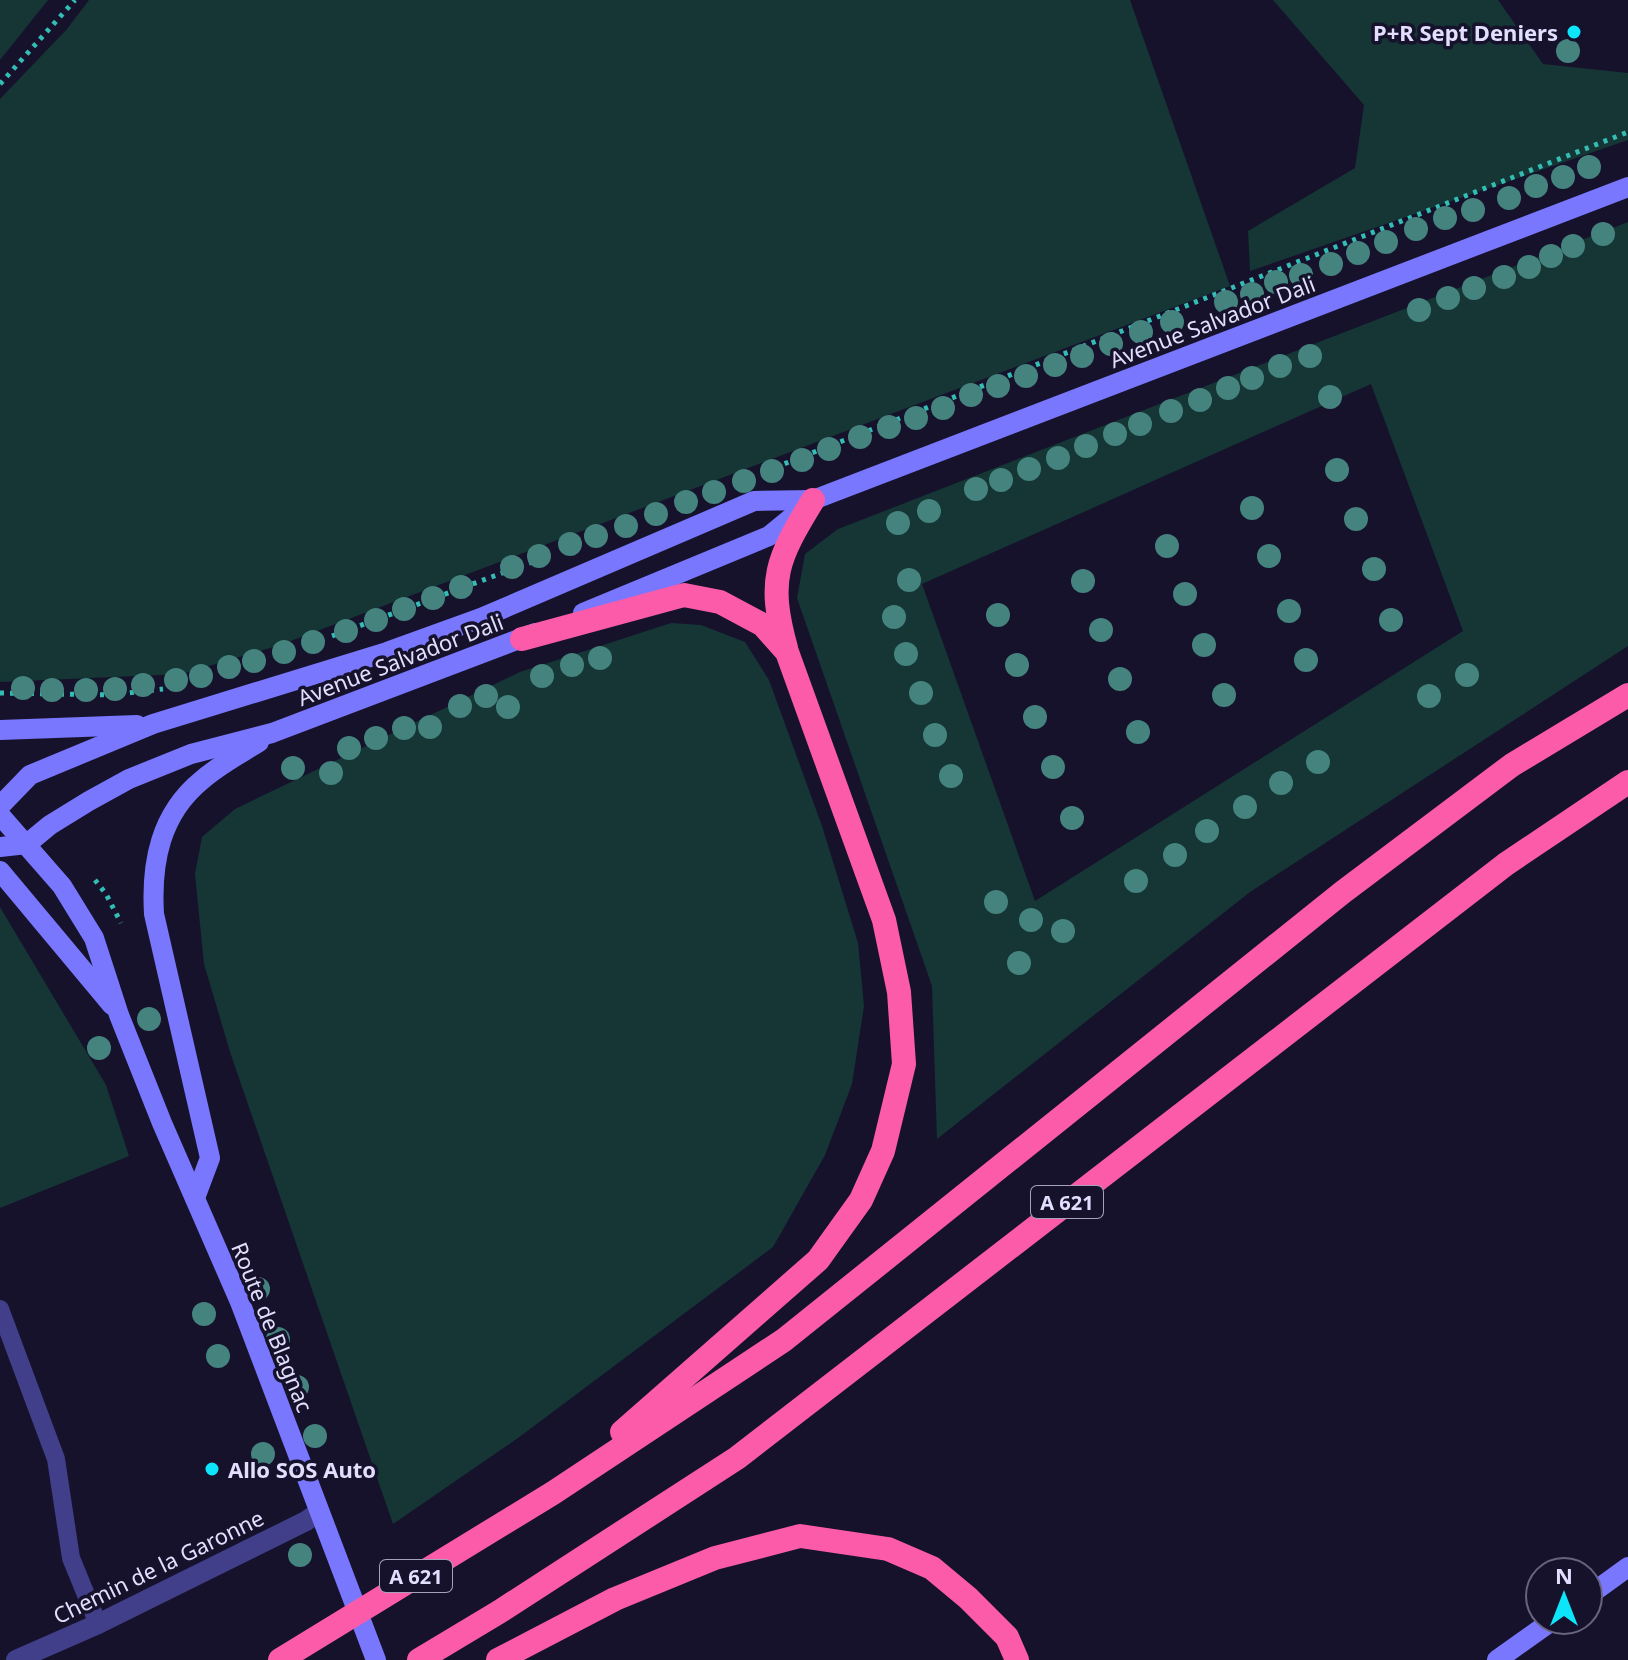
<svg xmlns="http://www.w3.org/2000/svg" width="1628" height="1660" font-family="'Noto Sans',sans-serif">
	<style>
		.green { fill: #153635; fill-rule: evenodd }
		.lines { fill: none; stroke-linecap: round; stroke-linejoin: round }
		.path { stroke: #33bdb4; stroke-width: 5; stroke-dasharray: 4 6; stroke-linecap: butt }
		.lane { stroke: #413e8a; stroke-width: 18 }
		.street { stroke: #413e8a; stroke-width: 20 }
		.secondary { stroke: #7977fd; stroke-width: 20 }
		.highway { stroke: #fc5baa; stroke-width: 24 }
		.tree { fill: #44837e }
		.poi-dot { fill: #0de5fb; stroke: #16122c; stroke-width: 3 }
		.labels { text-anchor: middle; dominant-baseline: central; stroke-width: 7; stroke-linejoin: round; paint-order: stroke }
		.shield { fill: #16122c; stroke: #a5a1bf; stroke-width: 2 }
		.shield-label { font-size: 20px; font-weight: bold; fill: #e2defe }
		.poi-label { font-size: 22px; font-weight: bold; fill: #e2defe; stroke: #16122c; text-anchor: end }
		.street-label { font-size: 22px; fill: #e2defe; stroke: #16122c }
	</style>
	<rect width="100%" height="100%" fill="#16122c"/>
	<g class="green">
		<path d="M0,0H48L0,60Z"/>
		<path d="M89,0H1130L1230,286L280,645L182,674L0,682V99L67,29Z"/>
		<path d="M1273,0H1498L1543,64L1628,73V140L1250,271L1248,231L1355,168L1364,105Z"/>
		<path d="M1628,222V646L1250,892L937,1139L932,986L797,598L805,554L838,529ZM1371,384L1463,631L1035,901L922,584Z"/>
		<path d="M671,623L701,625L745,642L769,680L822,826L858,943L864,1006L852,1084L825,1155L773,1247L518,1438L393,1524L231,1055L204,964L195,874L202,837L235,809L520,672Z"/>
		<path d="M0,907L106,1085L129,1156L0,1208Z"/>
	</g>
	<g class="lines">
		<g class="path">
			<path d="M0,84L75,0"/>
			<path d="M766,471L1628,132"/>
			<path d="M332,636L540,559"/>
			<path d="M0,693L111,695L163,689"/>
			<path d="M95,880L106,894L121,923"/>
		</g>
		<path class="lane" d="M0,1309L56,1459L71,1558L98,1624"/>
		<path class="street" d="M16,1660L98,1624L306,1521L319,1512"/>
		<g class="secondary">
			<path d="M583,613L769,536L813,500L1628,187"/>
			<path d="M0,730L137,725"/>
			<path d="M0,806L30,775L153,724L387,652L481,618L754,501L813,500"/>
			<path d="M0,815L62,886L94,938L119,1015L162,1123L240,1302L376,1660"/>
			<path d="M0,847L27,844L50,825L89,801L129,779L191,754L272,733L535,633"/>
			<path d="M0,871L112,1005"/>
			<path d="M195,1198L210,1158L154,914C151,863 160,814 202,780C219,765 240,754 259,742"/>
			<path d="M1588,1596L1628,1567"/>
			<path d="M1497,1660L1553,1620"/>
		</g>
		<g class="highway">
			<path d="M522,639L684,595L720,602L763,625L787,652L884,920L899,992L904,1064L883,1151L861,1200L818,1260L622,1432"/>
			<path d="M786,648C767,579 777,559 813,500"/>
			<path d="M280,1660L553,1493L784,1340L1343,892L1512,765L1628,695"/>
			<path d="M419,1660L499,1612L737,1458L1506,864L1628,782"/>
			<path d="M498,1660L615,1599L715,1558L800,1536L888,1549L932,1568L968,1598L1007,1637L1017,1660"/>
		</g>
	</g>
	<g class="tree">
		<circle cx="1568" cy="51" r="12"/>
		<circle cx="1589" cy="167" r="12"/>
		<circle cx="1563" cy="177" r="12"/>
		<circle cx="1536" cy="186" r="12"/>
		<circle cx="1509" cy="198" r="12"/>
		<circle cx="1473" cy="210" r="12"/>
		<circle cx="1445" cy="218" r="12"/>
		<circle cx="1416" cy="229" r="12"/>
		<circle cx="1603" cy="234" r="12"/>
		<circle cx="1386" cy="242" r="12"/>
		<circle cx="1573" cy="246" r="12"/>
		<circle cx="1358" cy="253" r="12"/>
		<circle cx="1551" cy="256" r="12"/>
		<circle cx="1331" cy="264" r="12"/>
		<circle cx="1529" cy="267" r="12"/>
		<circle cx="1301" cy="275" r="12"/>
		<circle cx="1504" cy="277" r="12"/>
		<circle cx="1276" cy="282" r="12"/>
		<circle cx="1474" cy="288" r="12"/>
		<circle cx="1252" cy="294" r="12"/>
		<circle cx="1448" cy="298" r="12"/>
		<circle cx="1226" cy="302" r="12"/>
		<circle cx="1419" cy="310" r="12"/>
		<circle cx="1172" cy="322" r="12"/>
		<circle cx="1141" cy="332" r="12"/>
		<circle cx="1111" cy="344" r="12"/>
		<circle cx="1082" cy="356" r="12"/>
		<circle cx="1310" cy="356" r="12"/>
		<circle cx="1055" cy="365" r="12"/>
		<circle cx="1280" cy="366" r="12"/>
		<circle cx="1026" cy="376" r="12"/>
		<circle cx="1252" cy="378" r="12"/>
		<circle cx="998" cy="386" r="12"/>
		<circle cx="1228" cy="388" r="12"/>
		<circle cx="971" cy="395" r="12"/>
		<circle cx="1330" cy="397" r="12"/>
		<circle cx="1200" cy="400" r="12"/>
		<circle cx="943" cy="408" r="12"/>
		<circle cx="1171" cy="411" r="12"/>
		<circle cx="916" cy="418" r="12"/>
		<circle cx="1140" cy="424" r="12"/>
		<circle cx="889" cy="427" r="12"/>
		<circle cx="1115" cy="434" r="12"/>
		<circle cx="860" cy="437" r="12"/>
		<circle cx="1086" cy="446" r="12"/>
		<circle cx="829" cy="449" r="12"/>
		<circle cx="1058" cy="458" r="12"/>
		<circle cx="802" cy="460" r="12"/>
		<circle cx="1029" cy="469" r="12"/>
		<circle cx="1337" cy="470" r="12"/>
		<circle cx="772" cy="471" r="12"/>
		<circle cx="1001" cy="480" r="12"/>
		<circle cx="744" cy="481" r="12"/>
		<circle cx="976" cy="489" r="12"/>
		<circle cx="714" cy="492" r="12"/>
		<circle cx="686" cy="502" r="12"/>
		<circle cx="1252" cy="508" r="12"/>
		<circle cx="929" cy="511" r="12"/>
		<circle cx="656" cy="514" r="12"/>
		<circle cx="1356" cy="519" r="12"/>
		<circle cx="898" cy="523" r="12"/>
		<circle cx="626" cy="526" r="12"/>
		<circle cx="596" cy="536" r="12"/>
		<circle cx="570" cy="544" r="12"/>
		<circle cx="1167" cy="546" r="12"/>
		<circle cx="539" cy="556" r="12"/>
		<circle cx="1269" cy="556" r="12"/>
		<circle cx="512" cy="567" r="12"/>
		<circle cx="1374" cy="569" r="12"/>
		<circle cx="909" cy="580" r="12"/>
		<circle cx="1083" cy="581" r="12"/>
		<circle cx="461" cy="587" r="12"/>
		<circle cx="1185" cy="594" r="12"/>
		<circle cx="433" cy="598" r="12"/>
		<circle cx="404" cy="609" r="12"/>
		<circle cx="1289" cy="611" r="12"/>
		<circle cx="998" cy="615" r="12"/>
		<circle cx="894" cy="617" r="12"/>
		<circle cx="376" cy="620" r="12"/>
		<circle cx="1391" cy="620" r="12"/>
		<circle cx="1101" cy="630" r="12"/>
		<circle cx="346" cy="631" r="12"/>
		<circle cx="313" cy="642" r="12"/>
		<circle cx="1204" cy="645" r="12"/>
		<circle cx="284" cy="652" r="12"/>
		<circle cx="906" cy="654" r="12"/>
		<circle cx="600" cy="658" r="12"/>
		<circle cx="1306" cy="660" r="12"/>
		<circle cx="254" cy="661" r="12"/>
		<circle cx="572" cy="665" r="12"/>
		<circle cx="1017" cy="665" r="12"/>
		<circle cx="229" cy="667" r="12"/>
		<circle cx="1467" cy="675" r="12"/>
		<circle cx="201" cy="676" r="12"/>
		<circle cx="542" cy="676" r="12"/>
		<circle cx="1120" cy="679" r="12"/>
		<circle cx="176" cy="680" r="12"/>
		<circle cx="143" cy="685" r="12"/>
		<circle cx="23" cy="688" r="12"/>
		<circle cx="115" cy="689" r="12"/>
		<circle cx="52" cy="690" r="12"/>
		<circle cx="86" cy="690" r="12"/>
		<circle cx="921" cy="693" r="12"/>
		<circle cx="1224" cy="695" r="12"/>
		<circle cx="486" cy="696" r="12"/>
		<circle cx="1429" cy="696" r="12"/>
		<circle cx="460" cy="706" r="12"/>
		<circle cx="508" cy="707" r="12"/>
		<circle cx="1035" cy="717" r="12"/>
		<circle cx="430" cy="727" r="12"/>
		<circle cx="404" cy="728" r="12"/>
		<circle cx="1138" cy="732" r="12"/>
		<circle cx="935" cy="735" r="12"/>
		<circle cx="376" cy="738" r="12"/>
		<circle cx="349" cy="748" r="12"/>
		<circle cx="1318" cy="762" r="12"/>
		<circle cx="1053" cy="767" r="12"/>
		<circle cx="293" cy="768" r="12"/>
		<circle cx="331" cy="773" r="12"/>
		<circle cx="951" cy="776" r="12"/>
		<circle cx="1281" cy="783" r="12"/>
		<circle cx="1245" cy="807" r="12"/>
		<circle cx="1072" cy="818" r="12"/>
		<circle cx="1207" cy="831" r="12"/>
		<circle cx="1175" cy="855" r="12"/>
		<circle cx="1136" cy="881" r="12"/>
		<circle cx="996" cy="902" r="12"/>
		<circle cx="1031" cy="920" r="12"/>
		<circle cx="1063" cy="931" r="12"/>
		<circle cx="1019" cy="963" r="12"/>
		<circle cx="149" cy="1019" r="12"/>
		<circle cx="99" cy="1048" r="12"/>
		<circle cx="258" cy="1289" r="12"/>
		<circle cx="204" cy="1314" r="12"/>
		<circle cx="278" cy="1339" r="12"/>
		<circle cx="218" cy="1356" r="12"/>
		<circle cx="297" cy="1387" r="12"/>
		<circle cx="315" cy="1436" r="12"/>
		<circle cx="263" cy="1454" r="12"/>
		<circle cx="300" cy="1555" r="12"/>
	</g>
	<g class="poi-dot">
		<circle cx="1574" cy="32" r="8"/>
		<circle cx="212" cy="1469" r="8"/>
	</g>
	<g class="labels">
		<g class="shield">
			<rect x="1031" y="1186" width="72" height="32" rx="6"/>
			<rect x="380" y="1560" width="72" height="32" rx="6"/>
		</g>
		<g class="shield-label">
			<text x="1067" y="1202">A 621</text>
			<text x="416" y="1576">A 621</text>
		</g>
		<g class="poi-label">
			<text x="1558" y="32">P+R Sept Deniers</text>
			<text x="228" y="1469" text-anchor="start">Allo SOS Auto</text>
		</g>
		<g class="street-label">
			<text transform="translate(1212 321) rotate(-21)">Avenue Salvador Dali</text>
			<text transform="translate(400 659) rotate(-21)">Avenue Salvador Dali</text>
			<text transform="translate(273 1327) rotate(68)">Route de Blagnac</text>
			<text transform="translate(158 1566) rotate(-26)">Chemin de la Garonne</text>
		</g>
	</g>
	<g transform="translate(1564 1596)"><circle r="38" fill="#16122c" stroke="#686480" stroke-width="2"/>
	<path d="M0-6L14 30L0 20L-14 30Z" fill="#0de5fb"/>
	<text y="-12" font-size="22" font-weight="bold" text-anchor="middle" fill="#e2defe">N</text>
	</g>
</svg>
